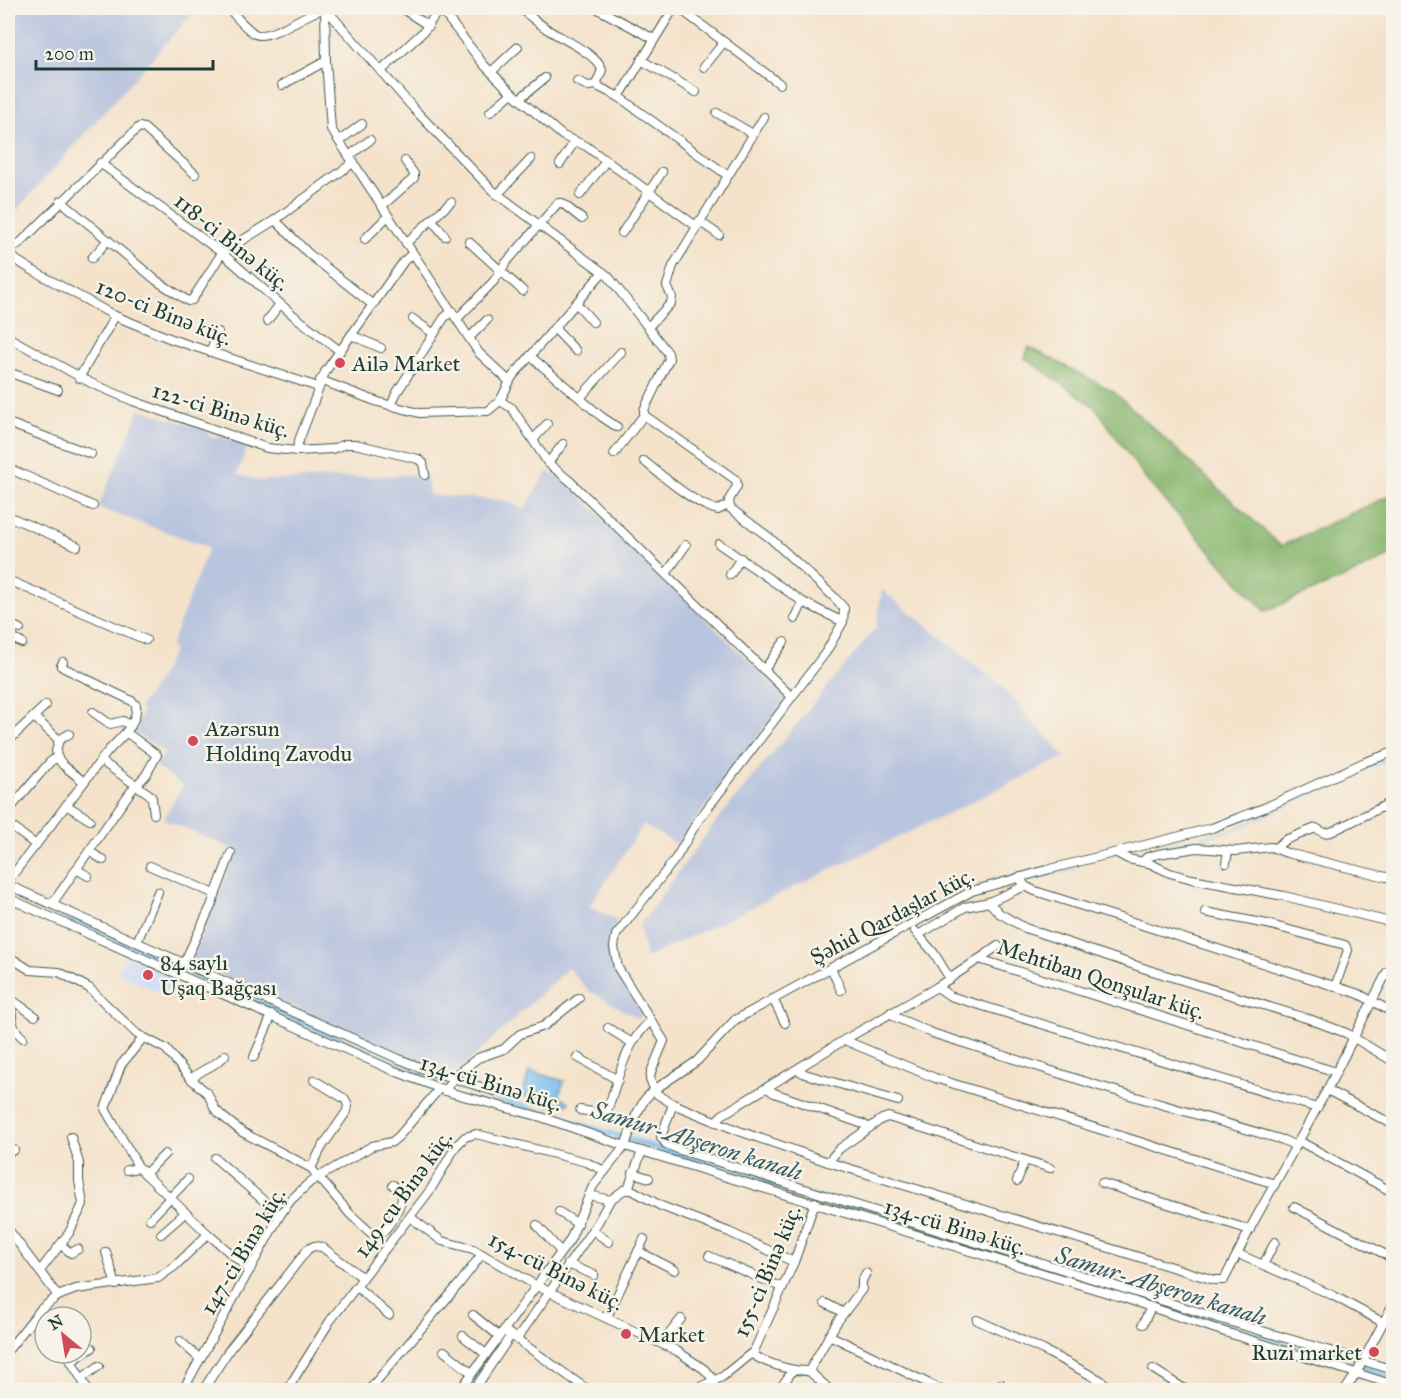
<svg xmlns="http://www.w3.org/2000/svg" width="1401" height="1398" font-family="'IM FELL Great Primer',serif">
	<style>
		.built { fill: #cedafa }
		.industrial { fill: #b9c4de }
		.forest { fill: #88b66e; stroke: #547a51; stroke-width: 1.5 }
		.water { fill: #79bdef; stroke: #4c7d92; stroke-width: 1.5 }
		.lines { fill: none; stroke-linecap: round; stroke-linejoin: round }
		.stream { stroke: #79bdef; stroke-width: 1.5 }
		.canal { stroke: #79bdef; stroke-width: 6 }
		.minor-casing { stroke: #3f564a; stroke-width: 10 }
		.minor { stroke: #fff; stroke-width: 8 }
		.poi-dot { fill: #d1495b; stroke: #f7f3e8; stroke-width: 2 }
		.labels { text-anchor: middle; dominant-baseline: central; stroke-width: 5; stroke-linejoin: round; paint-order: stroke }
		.street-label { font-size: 22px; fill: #1f3d34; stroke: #f7f3e8 }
		.poi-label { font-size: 22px; fill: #1f3d34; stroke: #f7f3e8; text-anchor: start }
		.water-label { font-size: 24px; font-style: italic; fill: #365d63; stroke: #f7f3e8 }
	</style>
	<rect width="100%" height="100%" fill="#f7f3e8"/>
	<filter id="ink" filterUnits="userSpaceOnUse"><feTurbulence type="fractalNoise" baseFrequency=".0167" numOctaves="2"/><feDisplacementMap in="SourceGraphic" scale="12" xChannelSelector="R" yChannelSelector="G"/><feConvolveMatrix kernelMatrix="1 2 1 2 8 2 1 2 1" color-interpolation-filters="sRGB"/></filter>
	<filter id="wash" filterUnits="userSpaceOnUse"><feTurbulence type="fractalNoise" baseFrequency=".008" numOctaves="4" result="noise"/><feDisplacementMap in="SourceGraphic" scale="24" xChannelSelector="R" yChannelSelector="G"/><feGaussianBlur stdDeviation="1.35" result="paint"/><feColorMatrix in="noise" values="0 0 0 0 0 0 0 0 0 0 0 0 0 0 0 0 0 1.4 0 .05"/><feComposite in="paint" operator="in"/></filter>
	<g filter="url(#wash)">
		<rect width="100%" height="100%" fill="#f4e2ca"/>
		<path class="built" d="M126,955L179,977L173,992L162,987L159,992L118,973Z"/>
		<g class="industrial">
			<path d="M8,8H197L8,220Z"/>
			<path d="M140,409L207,431L209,436L216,439L220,436L248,445L237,474L259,481L427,474L429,495L508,501L524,510L547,472L563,479L787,698L677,844L643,825L589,907L617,920L611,934L610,957L617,976L642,1014L639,1019L588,990L568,968L462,1068L453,1073H443L417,1063L191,961L236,850L163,819L183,786L156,767L165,752L133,732L143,711L139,708L162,674L174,649L170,647L209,547L98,508Z"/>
			<path d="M882,590L999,684L1065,757L646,958L639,926L710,829L876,628Z"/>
		</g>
		<path class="forest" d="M1029,347L1113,391L1281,546L1393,494V554L1346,577L1265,611L1147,481L1096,408L1025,358Z"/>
		<path class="water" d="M529,1071L564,1081L559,1096L569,1102L568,1105L557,1103L555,1107L522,1096Z"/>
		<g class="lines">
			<g class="stream">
				<path d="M1129,855L1233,830L1385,760"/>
				<path d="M1029,880L1077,868"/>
			</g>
			<path class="canal" d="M8,891L413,1072L1394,1378"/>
		</g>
	</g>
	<g filter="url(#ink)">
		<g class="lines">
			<defs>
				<g id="minor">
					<path d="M228,8C236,16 245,28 255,34C269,41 308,12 325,8"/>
					<path d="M325,8L415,110L492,190L608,276L668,353L669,359L644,410V415L736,480L737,486L729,500L730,508L770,538L834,597L844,608L843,622L826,652L697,822L676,858L616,935L614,947L618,968L664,1041L651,1072L650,1080L657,1094L673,1104L739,1131L828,1162L1214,1280H1224L1253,1223L1327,1090L1387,972"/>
					<path d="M325,8L326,61L331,129L479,353L509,381"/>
					<path d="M401,8L429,26"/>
					<path d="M440,8L484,65L512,93L563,136L586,146L696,226"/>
					<path d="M519,8C529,15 539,24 550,31C563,39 598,55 602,70L597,82L599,87L619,97L727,175"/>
					<path d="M596,8L654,39"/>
					<path d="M679,8L780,84"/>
					<path d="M641,60L696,92"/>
					<path d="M704,67L724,42"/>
					<path d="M381,71L424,31L440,8"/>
					<path d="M491,72L518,47"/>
					<path d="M577,81L588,86L597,85"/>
					<path d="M282,85L326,61"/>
					<path d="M619,97L674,8"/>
					<path d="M519,99L545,78"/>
					<path d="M490,112L512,93"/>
					<path d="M717,113L753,134"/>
					<path d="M339,141L362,124"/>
					<path d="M349,156L370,140"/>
					<path d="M100,163L222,253L293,315L340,351"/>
					<path d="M560,164L575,141"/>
					<path d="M497,195L531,159"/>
					<path d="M580,195L606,161"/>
					<path d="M61,201L157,281L188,301L192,300L222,253L275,220L354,162"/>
					<path d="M382,206L414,178V174L405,161"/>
					<path d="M275,220L309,254L373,305"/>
					<path d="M432,220L445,236"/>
					<path d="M699,221L719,235"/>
					<path d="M622,233L662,172"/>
					<path d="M365,239L388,216"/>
					<path d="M469,242L523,291"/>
					<path d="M406,243L451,202"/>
					<path d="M8,251L16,260L32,270L115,316L174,340L318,387"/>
					<path d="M8,251L21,242L139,127L144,128L195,174"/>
					<path d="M92,258L108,240"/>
					<path d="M576,303L593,322"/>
					<path d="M413,319L434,334"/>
					<path d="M457,319L494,281L505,264L558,203H562L582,219"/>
					<path d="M267,321L280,304"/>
					<path d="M649,326L671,303L672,297L667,286L673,266L764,117"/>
					<path d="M554,328L576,351"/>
					<path d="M351,335L381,348"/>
					<path d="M8,337L91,383L133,401L267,448L297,451L332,449L346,444H355L418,459L423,463L425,475"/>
					<path d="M469,338L487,320"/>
					<path d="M210,352L218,332"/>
					<path d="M530,356L602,417L617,427"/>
					<path d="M8,372L58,390"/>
					<path d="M79,378L115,316"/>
					<path d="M320,380L378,402L419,413L488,411L500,401L512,377L603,272"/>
					<path d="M580,398L621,352"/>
					<path d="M500,401L512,408L548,463L570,481L792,697"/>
					<path d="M391,406L396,394L444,318L452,311"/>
					<path d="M8,423L91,454"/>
					<path d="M533,440L547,424"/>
					<path d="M297,451L298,443L325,372L404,261L412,254"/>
					<path d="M614,454L644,415"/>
					<path d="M644,461C661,475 697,506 718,510L728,505"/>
					<path d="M548,463L563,444"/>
					<path d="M8,468L93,506"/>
					<path d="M8,516L77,546"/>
					<path d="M719,544L803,602L843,622"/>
					<path d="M666,574L686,545"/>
					<path d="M730,575L741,558"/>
					<path d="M8,580L146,640"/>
					<path d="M795,619L803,602"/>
					<path d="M8,628L12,625L20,629"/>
					<path d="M8,636L22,643"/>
					<path d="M764,670L784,642"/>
					<path d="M93,712L110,724L123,721L131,726"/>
					<path d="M34,717L59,740L56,751L57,757L63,765L84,782"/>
					<path d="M59,740L69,734"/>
					<path d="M8,741L46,705"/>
					<path d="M101,761L149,794L152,798L154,814"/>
					<path d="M66,805L90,820"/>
					<path d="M8,811L50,762L57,757"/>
					<path d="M8,824L36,845"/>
					<path d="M1275,848L1285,840L1316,828L1324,833L1331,832L1394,801"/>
					<path d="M89,851L103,860"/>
					<path d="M1391,851L1394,852"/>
					<path d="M1117,853L1128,859L1149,863L1170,873L1192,879L1284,896L1394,923"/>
					<path d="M1142,862L1147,857L1158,854L1197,848L1236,851L1271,847L1287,853L1386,877H1389L1394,871"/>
					<path d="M1226,863L1228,851"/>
					<path d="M150,866L215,894"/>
					<path d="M76,869L88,876"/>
					<path d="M1019,877L1025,886L1035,891L1359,994L1394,1013"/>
					<path d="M8,881L108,751C120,738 138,725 136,705L132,701L64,668L61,666L63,662"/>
					<path d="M8,885L399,1059L427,1070L494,1091"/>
					<path d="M8,898L392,1070L452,1093L541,1117L625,1146L1124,1298L1225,1332L1394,1385"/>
					<path d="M989,902L999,913L1025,928L1149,970L1309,1019L1346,1033L1394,1062"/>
					<path d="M52,904L131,791L146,775L157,755L127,733"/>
					<path d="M1205,912L1267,924L1345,945L1348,950L1335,987"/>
					<path d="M915,931L934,953L950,979"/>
					<path d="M918,935L965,907L989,902L1025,886"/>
					<path d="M137,942L158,892"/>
					<path d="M8,956L30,970L59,972L89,988L137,1034L166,1049L189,1077L208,1094L215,1109L222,1116L242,1132L311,1168L350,1214L371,1233C375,1234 377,1235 381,1233C389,1228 404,1202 402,1194L393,1185"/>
					<path d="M979,959L998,946"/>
					<path d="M184,963L211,906L231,853"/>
					<path d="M831,968L841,990"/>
					<path d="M937,987L950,996L1317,1108"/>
					<path d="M8,998C16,1016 6,1023 23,1038"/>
					<path d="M773,999L785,1023"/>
					<path d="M9,1001L15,1002L35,1016"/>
					<path d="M891,1012L895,1017L932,1033L1099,1086L1283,1140L1296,1146"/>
					<path d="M608,1028L632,1043"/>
					<path d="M143,1038L121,1065L105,1109L139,1168L208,1234L250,1270"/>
					<path d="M844,1040L935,1078L1275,1184"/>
					<path d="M254,1057L272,1015"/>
					<path d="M577,1057L618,1080"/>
					<path d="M798,1070L805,1074L898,1101"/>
					<path d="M191,1079C202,1068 216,1067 225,1055"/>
					<path d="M767,1088L774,1093L863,1124L869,1128"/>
					<path d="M1327,1090L1394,1125"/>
					<path d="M445,1091L455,1075L478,1058L504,1049L520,1034L544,1026L579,998"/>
					<path d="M673,1104L661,1137L666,1144L680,1150L1218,1318L1394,1370"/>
					<path d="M580,1110L604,1114L607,1111C618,1081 625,1041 651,1021"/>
					<path d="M715,1122L722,1115L844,1040L937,987L979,959L1336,1072"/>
					<path d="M1299,1141L1394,1193"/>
					<path d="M8,1152L14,1150"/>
					<path d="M215,1158L280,1215"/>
					<path d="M828,1162L839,1149L882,1119L888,1117L1050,1168"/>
					<path d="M311,1168L322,1147L347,1111L348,1105L345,1099L314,1080"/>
					<path d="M127,1170L139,1168"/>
					<path d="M633,1173L649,1178"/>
					<path d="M145,1174L165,1154"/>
					<path d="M1017,1181L1025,1160"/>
					<path d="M1102,1183L1250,1230"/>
					<path d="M628,1189L642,1151"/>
					<path d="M589,1195L610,1200L624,1190H632L661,1206L729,1232L794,1262"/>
					<path d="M1294,1207L1394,1259"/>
					<path d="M559,1212L578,1224"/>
					<path d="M410,1217L442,1241L473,1249L537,1286L677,1351L704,1369L715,1381"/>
					<path d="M150,1219L188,1179"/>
					<path d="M537,1225L561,1252"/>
					<path d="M8,1229L58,1296"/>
					<path d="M592,1230L609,1242"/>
					<path d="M161,1234L185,1213"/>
					<path d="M61,1245L71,1253L78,1249"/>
					<path d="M638,1251L675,1270"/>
					<path d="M106,1252L116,1285"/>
					<path d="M1238,1254L1332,1295L1382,1322"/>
					<path d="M709,1256L783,1288"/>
					<path d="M568,1264L594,1275"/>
					<path d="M1263,1265L1275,1242"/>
					<path d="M40,1271L69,1233L83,1204L79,1181V1163L71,1137"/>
					<path d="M357,1287L389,1315"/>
					<path d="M825,1303L844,1313"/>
					<path d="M36,1315L45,1325"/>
					<path d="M473,1315L499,1336"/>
					<path d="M607,1317L644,1239"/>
					<path d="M977,1320L1043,1350L1100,1380L1113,1390"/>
					<path d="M1143,1324L1151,1307"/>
					<path d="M504,1330L588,1390"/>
					<path d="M829,1335L942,1390"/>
					<path d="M463,1336L486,1354"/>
					<path d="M517,1339L598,1222L610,1200"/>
					<path d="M180,1341L200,1359"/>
					<path d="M662,1343L681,1319"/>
					<path d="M8,1350L41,1309L58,1296L76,1289L158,1278L175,1266L208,1234"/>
					<path d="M444,1351L472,1373"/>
					<path d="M66,1353L88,1390"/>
					<path d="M752,1354C767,1364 791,1371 809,1371L837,1322L862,1289V1281L866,1273"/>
					<path d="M72,1361L92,1348"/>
					<path d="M1153,1369L1186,1390"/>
					<path d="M809,1371L830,1390"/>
					<path d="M82,1378L99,1366"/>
					<path d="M183,1390L280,1215L291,1200L310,1182L372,1146L392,1142L399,1136L439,1089"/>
					<path d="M203,1390L229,1350L308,1249L314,1246L322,1247L363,1278"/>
					<path d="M287,1390L330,1321L431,1189L456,1146L465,1137L476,1134L586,1162L605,1171"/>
					<path d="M369,1390L460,1283L482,1254"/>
					<path d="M460,1390L570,1240L593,1186L625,1146L636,1115L645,1099L654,1090L697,1061L735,1020L972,891L1050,869L1212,828L1264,808L1365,762L1394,752"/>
					<path d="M474,1390L511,1335"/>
					<path d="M693,1390L722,1377L754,1351L794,1262L815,1202"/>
					<path d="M779,1390L793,1370"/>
					<path d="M998,1390L1001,1384"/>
					<path d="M1345,1390L1356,1374L1394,1302"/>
				</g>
			</defs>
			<use href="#minor" class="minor-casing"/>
			<use href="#minor" class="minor"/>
		</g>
	</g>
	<g class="poi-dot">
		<circle cx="340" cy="363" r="6"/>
		<circle cx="193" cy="741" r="6"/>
		<circle cx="148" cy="975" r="6"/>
		<circle cx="626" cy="1334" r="6"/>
		<circle cx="1374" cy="1352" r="6"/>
	</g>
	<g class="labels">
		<g class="street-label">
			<text transform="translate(232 242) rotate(39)">118-ci Binə küç.</text>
			<text transform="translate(164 312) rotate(22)">120-ci Binə küç.</text>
			<text transform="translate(221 410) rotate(17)">122-ci Binə küç.</text>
			<text transform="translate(892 916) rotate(-28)">Şəhid Qardaşlar küç.</text>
			<text transform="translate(1101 979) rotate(18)">Mehtiban Qonşular küç.</text>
			<text transform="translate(491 1083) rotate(17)">134-cü Binə küç.</text>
			<text transform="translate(403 1194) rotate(-54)">149-cu Binə küç.</text>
			<text transform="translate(955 1227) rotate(17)">134-cü Binə küç.</text>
			<text transform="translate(243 1251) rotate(-59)">147-ci Binə küç.</text>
			<text transform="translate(556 1271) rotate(27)">154-cü Binə küç.</text>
			<text transform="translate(767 1271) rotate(-67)">155-ci Binə küç.</text>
		</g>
		<g class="poi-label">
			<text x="352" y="363">Ailә Market</text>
			<text x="205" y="728">Azərsun<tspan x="205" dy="25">Holdinq Zavodu</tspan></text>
			<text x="160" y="962">84 saylı<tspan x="160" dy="25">Uşaq Bağçası</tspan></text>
			<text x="638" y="1334">Market</text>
			<text x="1362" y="1352" text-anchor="end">Ruzi market</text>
		</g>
		<g class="water-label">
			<text transform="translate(697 1141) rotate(17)">Samur-Abşeron kanalı</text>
			<text transform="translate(1161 1286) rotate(17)">Samur-Abşeron kanalı</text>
		</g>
	</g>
	<rect width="1401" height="1398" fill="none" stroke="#f7f3e8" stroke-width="30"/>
	<g transform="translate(63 1335) rotate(330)"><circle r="28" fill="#f7f3e8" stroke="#a1aaa0" stroke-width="1.5"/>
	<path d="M0-4.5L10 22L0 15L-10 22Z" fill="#d1495b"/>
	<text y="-9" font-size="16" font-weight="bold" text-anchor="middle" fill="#1f3d34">N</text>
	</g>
	<path d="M36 60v9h177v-9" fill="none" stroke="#1f3d34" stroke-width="3"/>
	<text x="45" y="60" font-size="18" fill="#1f3d34" stroke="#f7f3e8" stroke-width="4.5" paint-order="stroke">200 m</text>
</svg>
